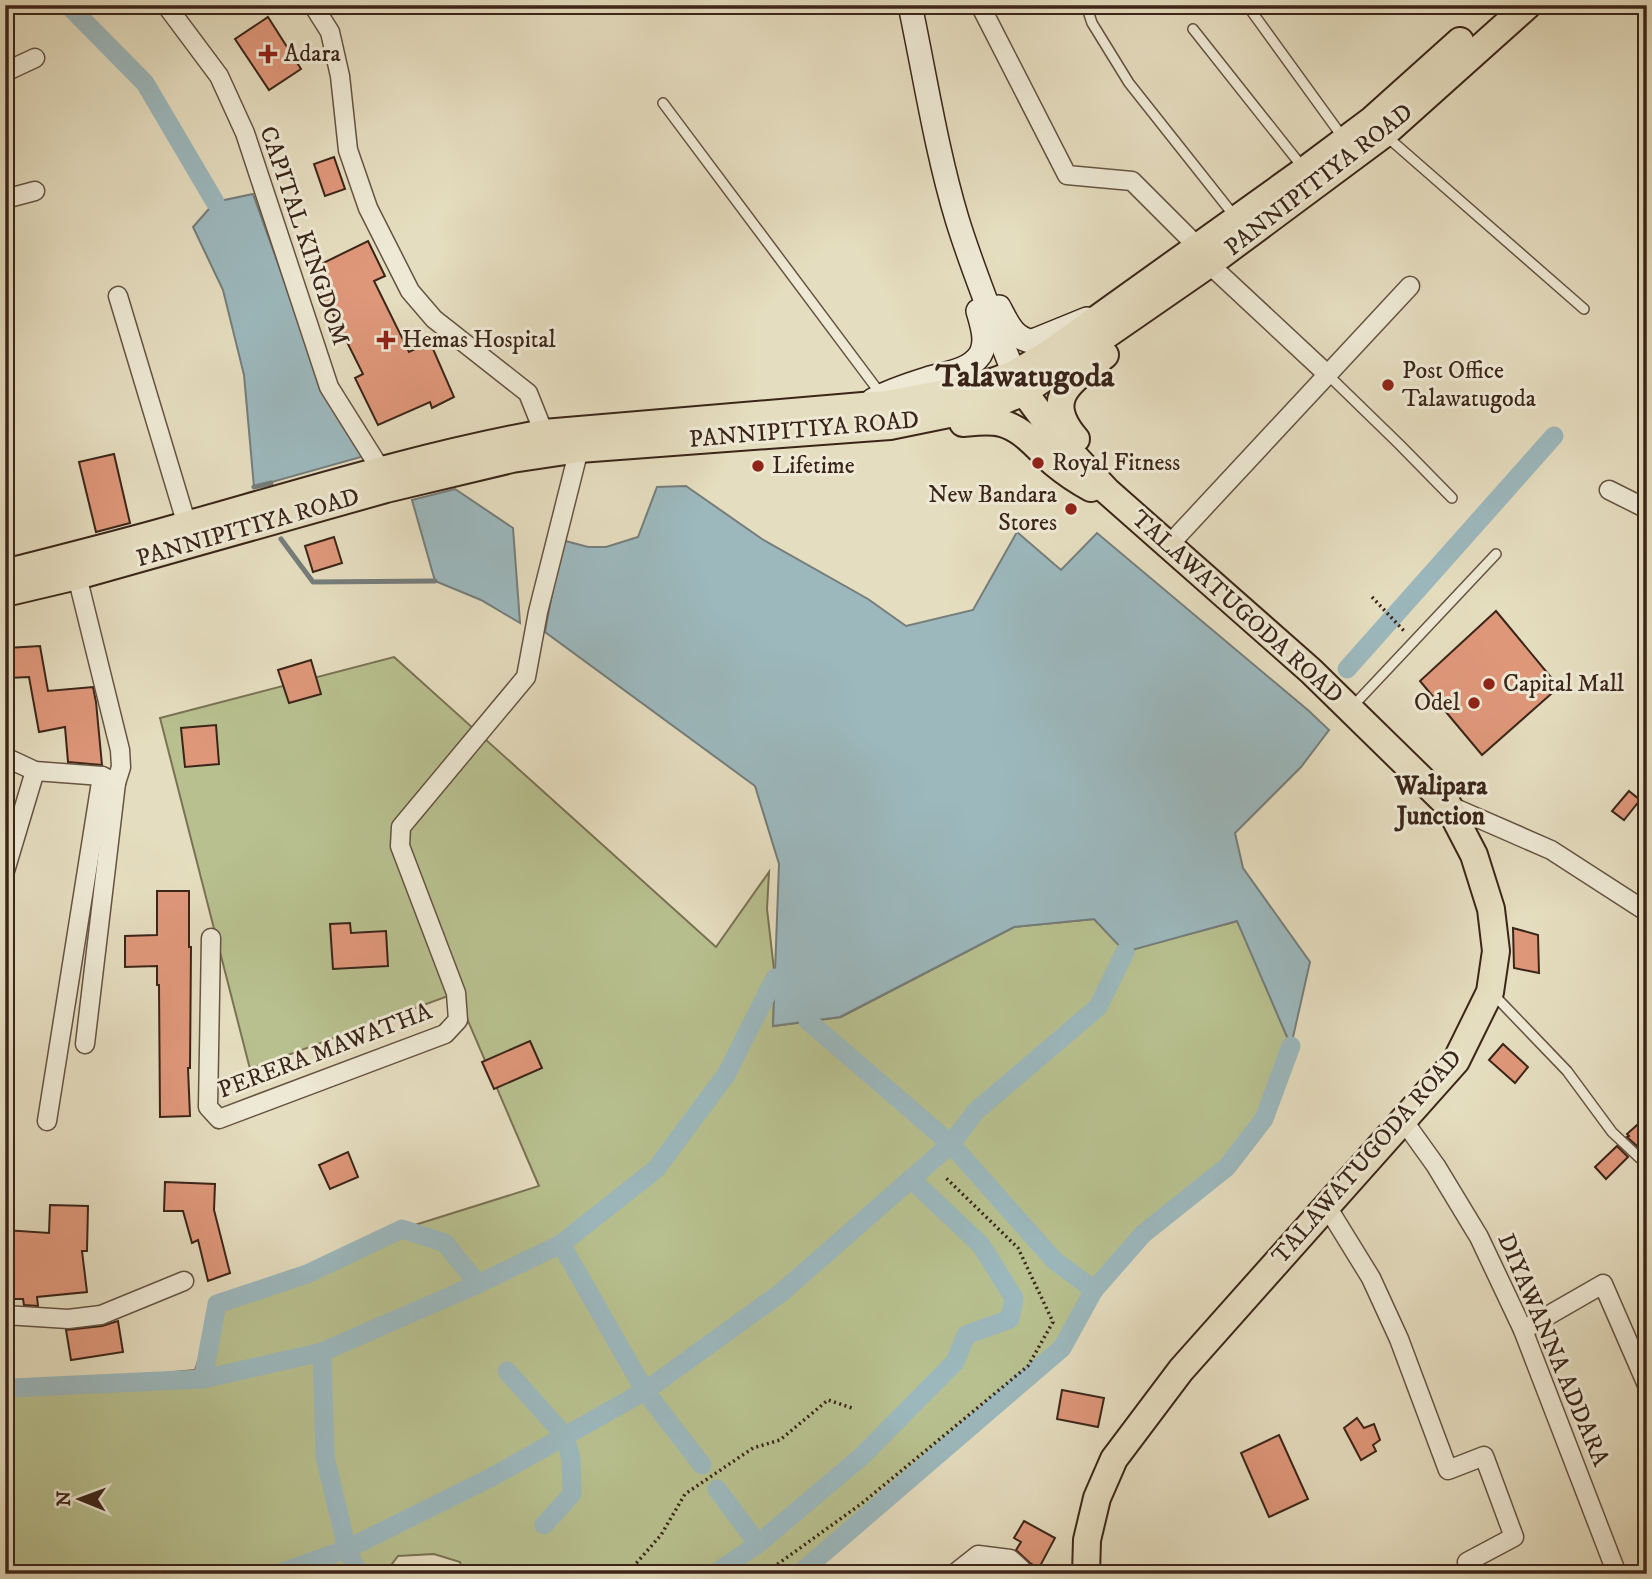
<svg xmlns="http://www.w3.org/2000/svg" width="1652" height="1579" font-family="'IM FELL DW Pica',serif">
	<style>
		.green { fill: #b8c08f; stroke: #7a7254; stroke-width: 2 }
		.water { fill: #9cb8bd; stroke: #757d7b; stroke-width: 2 }
		.lines { fill: none; stroke-linecap: round; stroke-linejoin: round }
		.stream { stroke: #757d7b; stroke-width: 5 }
		.canal { stroke: #9cb8bd; stroke-width: 19 }
		.building { fill: #df977a; stroke: #3b2519; stroke-width: 2 }
		.lane-casing { stroke: #665342; stroke-width: 12 }
		.street-casing { stroke: #665342; stroke-width: 21 }
		.secondary-casing { stroke: #3b2519; stroke-width: 26 }
		.primary-casing { stroke: #3b2519; stroke-width: 30 }
		.path { stroke: #3b2519; stroke-width: 3.5; stroke-dasharray: 2 3.5; stroke-linecap: butt }
		.lane { stroke: #eee9d5; stroke-width: 9 }
		.street { stroke: #eee9d5; stroke-width: 18 }
		.secondary { stroke: #eee9d5; stroke-width: 23 }
		.primary { stroke: #e5ddbf; stroke-width: 26 }
		.poi-dot { fill: #8f2418; stroke: #eee9d5; stroke-width: 2.5 }
		.labels { text-anchor: middle; dominant-baseline: central; stroke-width: 6; stroke-linejoin: round; paint-order: stroke }
		.poi-label { font-size: 24px; fill: #3b2519; stroke: #eee9d5; text-anchor: start }
		.street-label { font-size: 24px; fill: #3b2519; stroke: #eee9d5 }
		.neighbourhood-label { font-size: 26px; font-weight: bold; fill: #3b2519; stroke: #eee9d5 }
		.district-label { font-size: 32px; font-weight: bold; fill: #3b2519; stroke: #eee9d5 }
	</style>
	<rect width="100%" height="100%" fill="#e5ddbf"/>
	<filter id="stains"><feTurbulence type="fractalNoise" baseFrequency=".00286" numOctaves="4"/><feColorMatrix values="0 0 0 0 .2 0 0 0 0 .09 0 0 0 0 .02 0 0 0 .5 -.17"/></filter>
	<radialGradient id="worn" r=".72"><stop offset=".6" stop-color="#630" stop-opacity="0"/><stop offset="1" stop-color="#630" stop-opacity=".3"/></radialGradient>
	<path class="green" d="M394,657L716,947L769,872L767,909L775,978L773,1026L841,1017L1014,927L1094,919L1125,951L1238,921L1291,1046L1264,1119L1227,1167L1143,1234L1094,1290L1062,1348L799,1574H464L460,1562L434,1554L398,1556L386,1572L387,1574H5V1388L195,1370L217,1304L307,1274L402,1229L539,1186L456,993L250,1069L160,718Z"/>
	<g class="water">
		<path d="M253,194L321,383L368,455L254,487L244,375L223,290L193,227L215,202Z"/>
		<path d="M686,486L762,539L868,599L906,626L973,610L1017,532L1061,570L1097,533L1309,711L1329,730L1301,767L1235,833L1243,868L1310,962L1291,1046L1237,921L1125,952L1094,919L1014,927L840,1017L773,1026L779,864L755,786L545,632L562,540L588,547H606L638,537L657,487Z"/>
		<path d="M455,489L513,528L520,623L481,600L435,581L412,500Z"/>
	</g>
	<g class="lines">
		<g class="stream">
			<path d="M254,487L271,483"/>
			<path d="M281,539L313,582L435,581"/>
		</g>
		<g class="canal">
			<path d="M68,5L145,83L215,202"/>
			<path d="M1347,669L1554,436"/>
			<path d="M808,1021L951,1144L1054,1260L1094,1290L1143,1234L1227,1167L1264,1119L1291,1046"/>
			<path d="M561,1244L645,1391L702,1465"/>
			<path d="M322,1352L325,1457L347,1549L359,1574"/>
			<path d="M507,1371L565,1436L571,1459L572,1494L544,1525"/>
			<path d="M203,1379L217,1304L307,1274L402,1229L445,1243L478,1284"/>
			<path d="M5,1395L11,1388L203,1379L322,1352L478,1284L561,1244L656,1169L726,1075L775,978"/>
			<path d="M717,1489L758,1544"/>
			<path d="M5,1568L7,1574"/>
			<path d="M277,1574L347,1549L492,1477L645,1391L782,1292L951,1144L976,1111L1098,1007L1125,952"/>
			<path d="M714,1574L758,1544L862,1456L955,1362L966,1335L1010,1319L1014,1298L981,1245L911,1179"/>
			<path d="M799,1574L1062,1348L1094,1290"/>
		</g>
	</g>
	<g class="building">
		<path d="M268,17L301,69L269,90L235,39Z"/>
		<path d="M334,157L345,189L325,196L314,164Z"/>
		<path d="M368,241L385,276L374,281L409,352L430,342L454,397L432,408L430,402L378,425L355,378L363,374L328,304L326,305L309,270Z"/>
		<path d="M114,454L130,523L96,532L79,462Z"/>
		<path d="M334,537L342,563L313,572L305,546Z"/>
		<path d="M1496,611L1559,687L1482,755L1420,681Z"/>
		<path d="M40,646L48,691L93,687L96,702L102,765L68,762L65,727L39,732L29,677L8,678L7,648Z"/>
		<path d="M311,660L321,694L289,703L278,670Z"/>
		<path d="M216,725L219,764L185,767L181,728Z"/>
		<path d="M1629,791L1640,800L1624,820L1612,811Z"/>
		<path d="M157,891H189V947H191L190,1068H188L190,1116L160,1117L159,985H157V966L125,967V936L157,935Z"/>
		<path d="M350,923L351,933L386,931L388,966L333,969L330,924Z"/>
		<path d="M1513,928L1538,935L1539,973L1514,968Z"/>
		<path d="M530,1041L542,1068L494,1089L482,1062Z"/>
		<path d="M1503,1044L1528,1067L1515,1083L1489,1060Z"/>
		<path d="M1647,1116V1139L1638,1147L1627,1137L1629,1136L1627,1134Z"/>
		<path d="M1617,1146L1628,1157L1606,1179L1595,1167Z"/>
		<path d="M348,1152L358,1177L330,1189L319,1165Z"/>
		<path d="M165,1182L215,1184L214,1210L230,1273L208,1281L198,1240L192,1243L183,1211H164Z"/>
		<path d="M50,1205L88,1206L87,1251H82L87,1292L37,1297L38,1306L24,1305L23,1299H5V1230L49,1233Z"/>
		<path d="M118,1321L123,1352L71,1360L66,1330L102,1326Z"/>
		<path d="M1062,1390L1104,1398L1098,1427L1057,1419Z"/>
		<path d="M1357,1418L1364,1428L1374,1424L1380,1440L1373,1445L1376,1451L1361,1460L1344,1428Z"/>
		<path d="M1279,1435L1308,1499L1269,1517L1241,1453Z"/>
		<path d="M1024,1521L1055,1538L1039,1568L1030,1563L1016,1550L1021,1542L1014,1538Z"/>
	</g>
	<g class="lines">
		<defs>
			<g id="lane">
				<path d="M1086,5L1092,23L1129,83L1236,218"/>
				<path d="M1247,5L1344,139"/>
				<path d="M1193,29L1304,169"/>
				<path d="M663,103L880,393"/>
				<path d="M1385,135L1584,309"/>
				<path d="M1327,374L1399,444L1452,498"/>
				<path d="M1352,707L1496,554"/>
				<path d="M1494,995L1567,1071L1612,1132L1647,1165"/>
			</g>
			<g id="street">
				<path d="M166,5L219,76L245,133L329,387L381,470L383,478"/>
				<path d="M313,5L330,32L340,76L348,150L368,208L410,291L434,319L528,393L544,433"/>
				<path d="M980,5L1067,175L1132,181L1197,246"/>
				<path d="M5,72L35,58"/>
				<path d="M5,199L35,191"/>
				<path d="M1209,264L1327,374"/>
				<path d="M118,296L187,525"/>
				<path d="M1609,490L1647,509"/>
				<path d="M1168,546L1410,286"/>
				<path d="M5,757L35,771L102,776L116,783L121,767L120,750L77,576"/>
				<path d="M1448,805L1551,850L1647,912"/>
				<path d="M5,871L35,771"/>
				<path d="M211,938L208,1107L219,1119L445,1034L458,1020L456,993L400,846L401,827L526,677L538,612L579,449"/>
				<path d="M85,1044L116,783"/>
				<path d="M1403,1120L1436,1166L1479,1237L1523,1330L1617,1574"/>
				<path d="M47,1121L102,776"/>
				<path d="M1326,1205L1371,1278L1399,1339L1448,1470L1484,1456L1514,1537L1467,1562"/>
				<path d="M5,1315L68,1319L101,1315L184,1281"/>
				<path d="M1523,1330L1603,1284L1647,1385"/>
				<path d="M954,1574L978,1555L1010,1559L1021,1569V1574"/>
			</g>
			<g id="secondary">
				<path d="M910,5C925,76 936,149 957,219C973,271 994,322 1014,374"/>
				<path d="M999,307C1007,322 1014,340 1033,341L1087,319"/>
				<path d="M873,400C891,390 911,384 930,378C947,373 969,371 980,355C988,342 982,325 978,311"/>
			</g>
			<g id="primary">
				<path d="M1016,377L1024,392L1050,427L1076,458L1107,491L1311,671L1448,805L1474,855L1491,909L1496,951L1490,992L1456,1061L1181,1370L1114,1459L1097,1498L1087,1540L1086,1574"/>
				<path d="M963,423C975,422 989,420 1001,423C1024,429 1038,449 1054,463C1066,473 1078,481 1091,488"/>
				<path d="M1076,439C1040,397 1073,381 1105,355"/>
				<path d="M5,573C67,557 129,542 190,524C307,491 424,455 544,433L886,404L963,390L995,381L1014,374L1048,354L1305,170L1372,120L1460,41"/>
				<path d="M5,593L77,576L386,489L512,459L579,449L890,426L993,405L1024,392L1209,264L1384,134L1528,5"/>
			</g>
		</defs>
		<use href="#lane" class="lane-casing"/>
		<use href="#street" class="street-casing"/>
		<use href="#secondary" class="secondary-casing"/>
		<use href="#primary" class="primary-casing"/>
		<g class="path">
			<path d="M1372,597L1406,633"/>
			<path d="M606,1574L633,1567L661,1535L685,1494L753,1448L780,1440L828,1400L852,1408"/>
			<path d="M764,1574L861,1504L1028,1366L1053,1322L1018,1248L944,1176"/>
		</g>
		<use href="#lane" class="lane"/>
		<use href="#street" class="street"/>
		<use href="#secondary" class="secondary"/>
		<use href="#primary" class="primary"/>
	</g>
	<g class="poi-dot">
		<path d="M264.5 43.5h7v7h7v7h-7v7h-7v-7h-7v-7h7z"/>
		<path d="M382.5 329.5h7v7h7v7h-7v7h-7v-7h-7v-7h7z"/>
		<circle cx="1388" cy="385" r="7"/>
		<circle cx="1038" cy="463" r="7"/>
		<circle cx="758" cy="466" r="7"/>
		<circle cx="1071" cy="509" r="7"/>
		<circle cx="1489" cy="684" r="7"/>
		<circle cx="1474" cy="703" r="7"/>
	</g>
	<g class="labels">
		<g class="poi-label">
			<text x="284" y="54">Adara</text>
			<text x="402" y="340">Hemas Hospital</text>
			<text x="1402" y="371">Post Office<tspan x="1402" dy="28">Talawatugoda</tspan></text>
			<text x="1052" y="463">Royal Fitness</text>
			<text x="772" y="466">Lifetime</text>
			<text x="1057" y="495" text-anchor="end">New Bandara<tspan x="1057" dy="28">Stores</tspan></text>
			<text x="1503" y="684">Capital Mall</text>
			<text x="1460" y="703" text-anchor="end">Odel</text>
		</g>
		<g class="street-label">
			<text transform="translate(1319 180) rotate(-38)">PANNIPITIYA ROAD</text>
			<text transform="translate(304 236) rotate(71)">CAPITAL KINGDOM</text>
			<text transform="translate(804 430) rotate(-5)">PANNIPITIYA ROAD</text>
			<text transform="translate(248 528) rotate(-16)">PANNIPITIYA ROAD</text>
			<text transform="translate(1237 607) rotate(42)">TALAWATUGODA ROAD</text>
			<text transform="translate(325 1051) rotate(-21)">PERERA MAWATHA</text>
			<text transform="translate(1367 1157) rotate(-49)">TALAWATUGODA ROAD</text>
			<text transform="translate(1553 1350) rotate(67)">DIYAWANNA ADDARA</text>
		</g>
		<g class="neighbourhood-label">
			<text x="1441" y="786">Walipara<tspan x="1441" dy="30">Junction</tspan></text>
		</g>
		<g class="district-label">
			<text x="1025" y="377">Talawatugoda</text>
		</g>
	</g>
	<rect width="1652" height="1579" fill="none" stroke="#e5ddbf" stroke-width="28"/>
	<rect x="7" y="7" width="1638" height="1565" fill="none" stroke="#3b2519" stroke-width="3.5"/>
	<rect x="14" y="14" width="1624" height="1551" fill="none" stroke="#3b2519" stroke-width="2"/>
	<g transform="translate(80 1499) rotate(271)" stroke="#eee9d5" stroke-width="5" paint-order="stroke">
	<path d="M0-5L12 26L0 18L-12 26Z" fill="#3b2519"/>
	<text y="-10" font-size="19" font-weight="bold" text-anchor="middle" fill="#3b2519">N</text>
	</g>
	<rect width="100%" height="100%" filter="url(#stains)"/>
	<rect width="100%" height="100%" fill="url(#worn)"/>
</svg>
